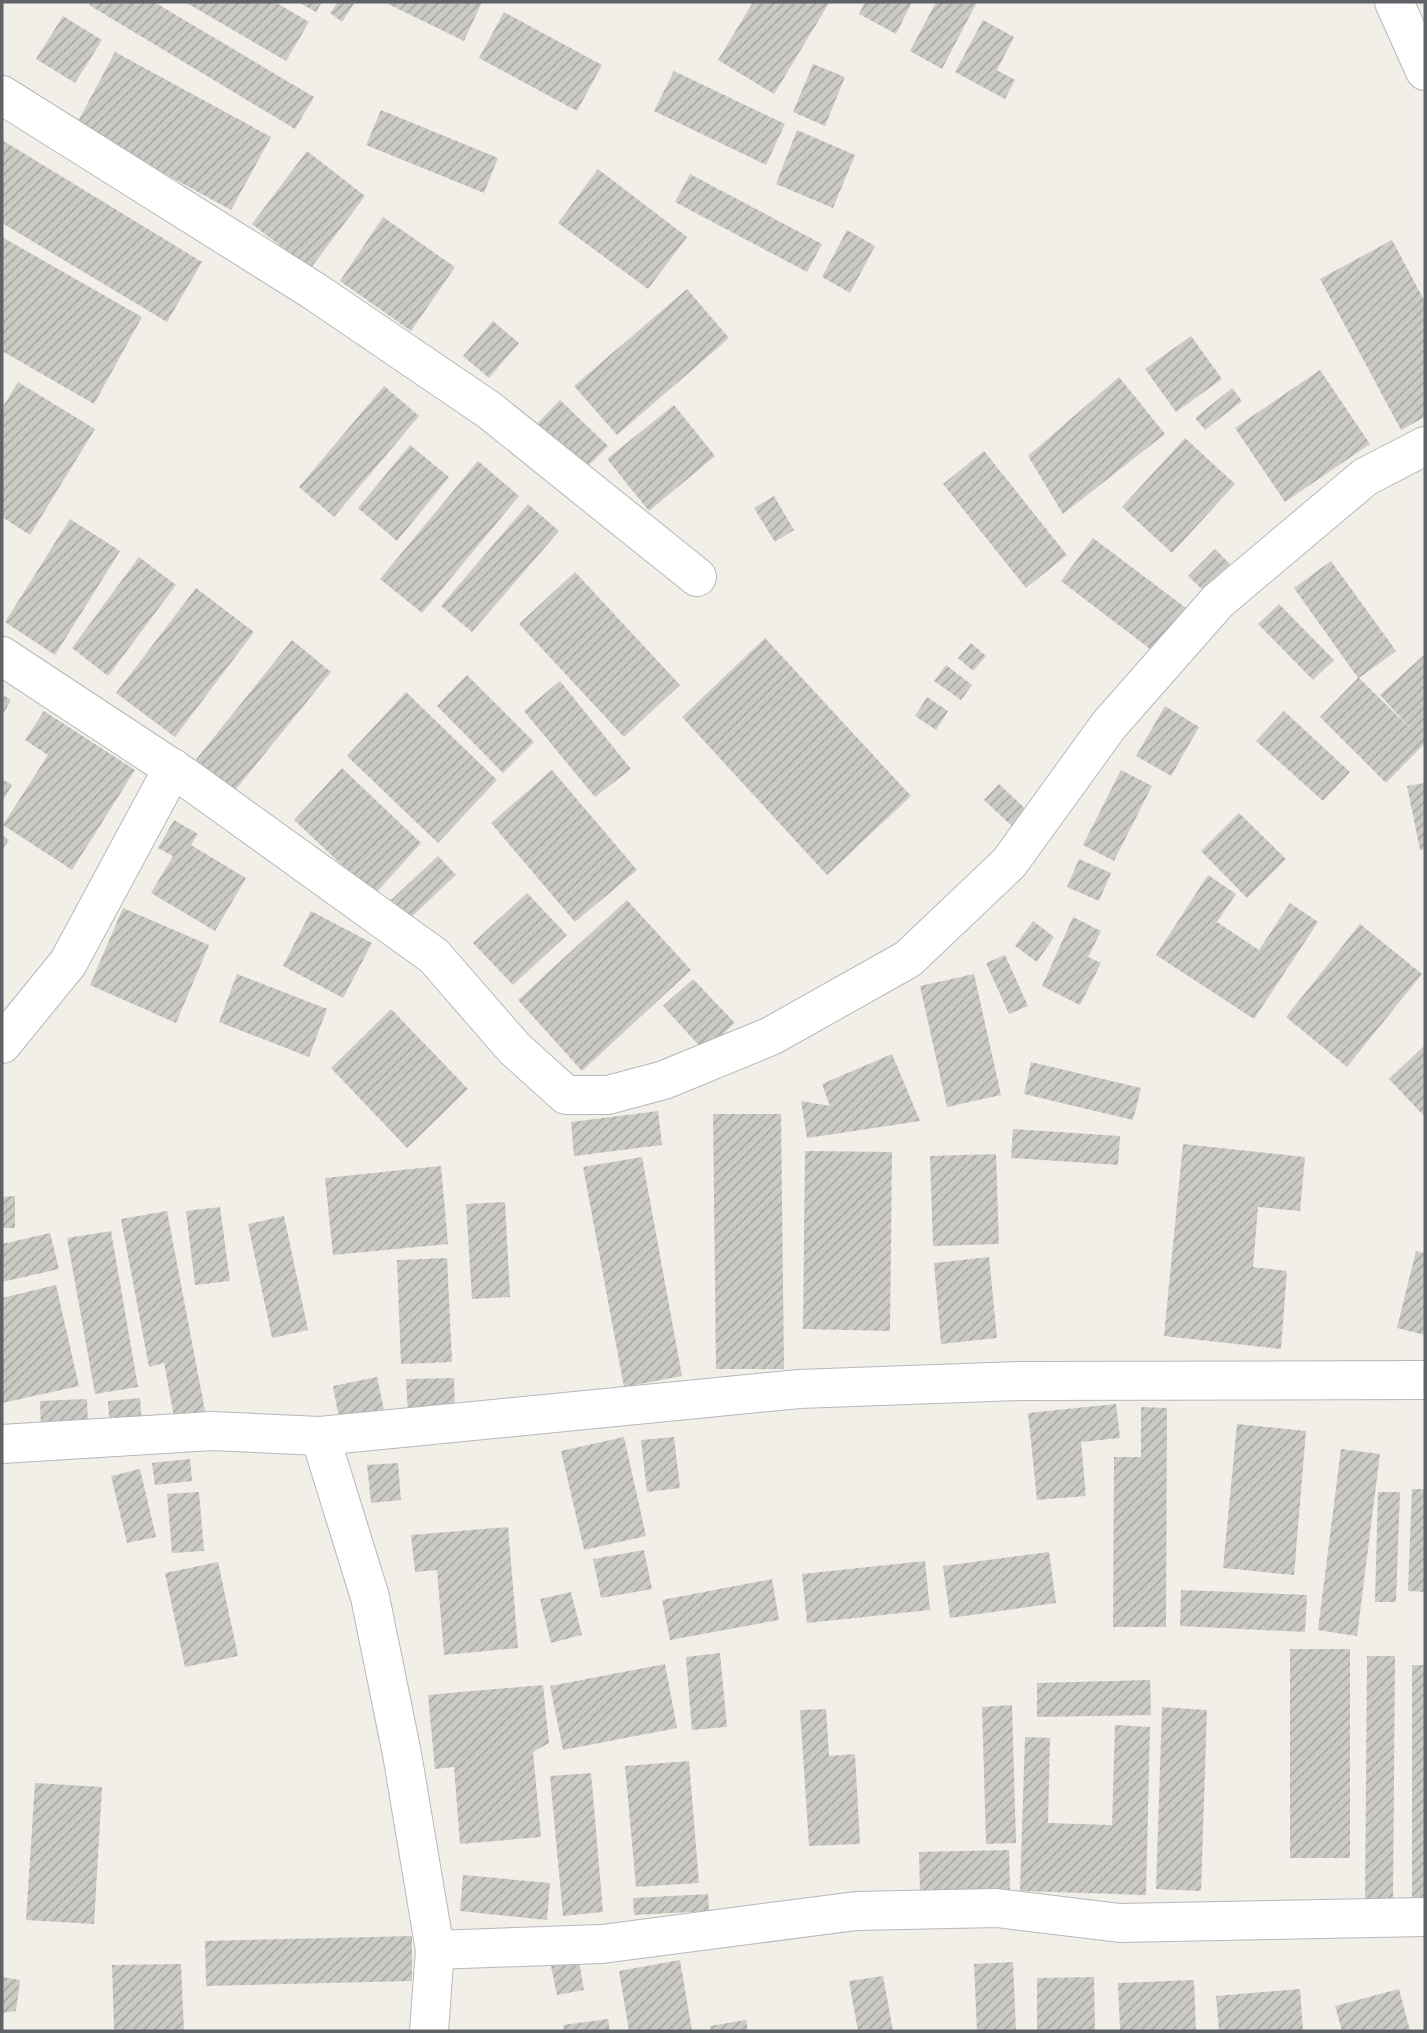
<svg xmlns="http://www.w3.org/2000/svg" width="1427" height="2033" font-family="'Open Sans',sans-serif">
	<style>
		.building { fill: url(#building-hatch) }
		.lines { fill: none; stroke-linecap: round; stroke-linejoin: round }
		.minor-casing { stroke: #b5b8bc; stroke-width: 40 }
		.minor { stroke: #fff; stroke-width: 38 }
	</style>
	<defs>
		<pattern id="building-hatch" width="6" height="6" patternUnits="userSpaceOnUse" patternTransform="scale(1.75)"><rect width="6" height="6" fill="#cccac5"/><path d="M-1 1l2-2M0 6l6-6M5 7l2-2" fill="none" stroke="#a9a8a4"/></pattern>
	</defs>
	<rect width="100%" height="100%" fill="#f1efe8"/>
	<g class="building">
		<path d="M92,2H154L314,97L295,129L89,5Z"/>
		<path d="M185,2H275L309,22L286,61Z"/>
		<path d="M298,2H322L316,12Z"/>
		<path d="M338,2H355L342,22L330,13Z"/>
		<path d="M389,2H482L464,41L388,4Z"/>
		<path d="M753,2L829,3L774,94L718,60Z"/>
		<path d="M865,2H912L896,34L859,14Z"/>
		<path d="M936,2H977L942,69L910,51Z"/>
		<path d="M504,12L602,65L577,111L479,58Z"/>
		<path d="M63,16L102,40L75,83L36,59Z"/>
		<path d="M983,20L1014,37L997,70L1015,80L1005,99L955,72Z"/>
		<path d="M115,52L271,137L231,210L76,125Z"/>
		<path d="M813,64L845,77L825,126L793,112Z"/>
		<path d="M674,71L785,124L766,165L654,111Z"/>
		<path d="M381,110L498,158L484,193L366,145Z"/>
		<path d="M797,130L855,155L833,208L776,184Z"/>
		<path d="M2,140L202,262L167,322L2,223Z"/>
		<path d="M307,151L365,196L310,269L252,224Z"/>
		<path d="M598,169L687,237L648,289L558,223Z"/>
		<path d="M690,174L822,244L807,272L675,202Z"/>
		<path d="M383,217L455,267L411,331L340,281Z"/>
		<path d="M847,230L875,246L850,293L822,277Z"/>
		<path d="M2,237L142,317L94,404L2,351Z"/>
		<path d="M1392,240L1425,302V417L1401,430L1320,279Z"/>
		<path d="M687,289L729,338L617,435L574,386Z"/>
		<path d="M493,321L519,343L489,378L463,356Z"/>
		<path d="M1191,336L1222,379L1176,412L1145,369Z"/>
		<path d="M1320,370L1370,444L1285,502L1235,428Z"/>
		<path d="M1119,377L1165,434L1063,514L1028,456Z"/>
		<path d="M18,382L95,429L30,535L2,517V408Z"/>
		<path d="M384,386L419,416L334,517L299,487Z"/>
		<path d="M1232,388L1242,401L1205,430L1195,418Z"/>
		<path d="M560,400L608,446L581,473L534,427Z"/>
		<path d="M674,405L715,456L649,511L607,459Z"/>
		<path d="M1185,438L1235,484L1172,553L1122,507Z"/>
		<path d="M410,445L449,477L397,541L358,508Z"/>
		<path d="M984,451L1067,555L1026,588L943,484Z"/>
		<path d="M478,461L519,496L422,613L380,579Z"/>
		<path d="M774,496L794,530L775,542L754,508Z"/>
		<path d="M528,504L559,531L472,632L441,606Z"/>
		<path d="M70,519L120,551L55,655L5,622Z"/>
		<path d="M1093,538L1186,608L1154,652L1061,581Z"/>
		<path d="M1215,549L1230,564L1204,591L1188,576Z"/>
		<path d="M139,557L176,585L108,676L72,648Z"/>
		<path d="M1331,561L1396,651L1359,678L1411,729L1380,695L1425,654V743L1386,783L1320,717L1358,678L1294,588Z"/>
		<path d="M575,572L680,685L624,737L519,624Z"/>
		<path d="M196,588L254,632L175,737L116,693Z"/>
		<path d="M1279,604L1334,660L1313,680L1258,624Z"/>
		<path d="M765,638L911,796L827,875L682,717Z"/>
		<path d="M292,640L331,672L232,794L194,762Z"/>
		<path d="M971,643L986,656L973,671L958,658Z"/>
		<path d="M946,665L972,685L961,700L934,681Z"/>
		<path d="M467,675L534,742L503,773L437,706Z"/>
		<path d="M560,681L631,769L595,797L524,711Z"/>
		<path d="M406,692L497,780L438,843L347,756Z"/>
		<path d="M2,694L11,700L2,716Z"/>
		<path d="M927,697L948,711L936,730L915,716Z"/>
		<path d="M1165,706L1199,727L1171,776L1136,756Z"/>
		<path d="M44,711L135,770L72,870L3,825L48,755L25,740Z"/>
		<path d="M1284,711L1350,772L1323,801L1256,741Z"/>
		<path d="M342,768L421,843L374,895L294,820Z"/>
		<path d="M552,770L637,870L575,922L491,823Z"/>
		<path d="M1121,770L1152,786L1114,861L1083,845Z"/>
		<path d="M2,779L12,785L2,802Z"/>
		<path d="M1425,783V849L1420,850L1407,786Z"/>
		<path d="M999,784L1031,814L1016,830L984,800Z"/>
		<path d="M1239,813L1286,859L1247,898L1201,851Z"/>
		<path d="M174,820L198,834L191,845L246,878L215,931L151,893L173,856L158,848Z"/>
		<path d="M2,835L9,840L2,850Z"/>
		<path d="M438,856L456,875L407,921L389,902Z"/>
		<path d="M1079,859L1111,873L1099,901L1067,887Z"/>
		<path d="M1208,875L1236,894L1217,922L1259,950L1290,903L1318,922L1254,1019L1156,955Z"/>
		<path d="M527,893L567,935L513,985L473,943Z"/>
		<path d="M627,900L691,970L582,1071L518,1000Z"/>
		<path d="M123,908L209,945L176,1023L90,985Z"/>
		<path d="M311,911L372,943L343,998L283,966Z"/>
		<path d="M1073,917L1101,931L1088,957L1101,963L1080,1005L1042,986Z"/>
		<path d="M1033,921L1054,937L1037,962L1015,946Z"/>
		<path d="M1360,924L1422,974L1347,1067L1286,1017Z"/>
		<path d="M1005,955L1028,1006L1009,1014L986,963Z"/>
		<path d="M237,974L327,1009L309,1057L219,1022Z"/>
		<path d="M974,974L1001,1095L947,1107L920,986Z"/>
		<path d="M693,979L735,1023L704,1051L663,1006Z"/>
		<path d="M391,1009L468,1089L407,1148L331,1068Z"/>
		<path d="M1425,1045V1117L1389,1079Z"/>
		<path d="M892,1054L920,1121L807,1138L801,1101L830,1106L822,1084Z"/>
		<path d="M1031,1062L1141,1088L1133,1120L1024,1094Z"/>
		<path d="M658,1111L662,1145L574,1156L571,1122Z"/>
		<path d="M713,1114H781L784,1369H716Z"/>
		<path d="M1013,1129L1120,1136L1118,1165L1011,1158Z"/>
		<path d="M1183,1144L1305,1157L1300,1211L1258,1207L1253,1267L1287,1271L1281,1349L1164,1336Z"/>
		<path d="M805,1151L892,1152L890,1331L803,1329Z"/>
		<path d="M996,1154L999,1244L933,1246L930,1156Z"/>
		<path d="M642,1157L682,1376L624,1387L583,1167Z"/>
		<path d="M441,1166L448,1244L333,1255L325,1178Z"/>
		<path d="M15,1196V1228H2V1197Z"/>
		<path d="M505,1202L510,1297L472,1299L466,1204Z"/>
		<path d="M220,1207L230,1281L195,1285L186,1211Z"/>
		<path d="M167,1211L206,1416L175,1422L164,1363L149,1367L121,1219Z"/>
		<path d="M284,1216L308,1330L272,1338L248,1224Z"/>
		<path d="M111,1231L138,1387L95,1394L67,1238Z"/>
		<path d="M50,1233L59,1269L2,1282V1244Z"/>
		<path d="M1416,1251L1425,1253V1335L1397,1328Z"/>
		<path d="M989,1257L997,1338L941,1344L934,1263Z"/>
		<path d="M447,1258L452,1362L401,1364L397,1260Z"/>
		<path d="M56,1285L79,1386L2,1403V1298Z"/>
		<path d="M377,1377L384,1410L339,1418L333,1386Z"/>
		<path d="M454,1378L455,1413L408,1414L406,1379Z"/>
		<path d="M140,1398L142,1429L110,1431L108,1401Z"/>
		<path d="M87,1399L88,1425L41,1428L40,1401Z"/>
		<path d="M1116,1404L1120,1438L1081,1442L1086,1496L1037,1500L1028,1413Z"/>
		<path d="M1141,1407L1167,1408L1166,1627H1113L1114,1457H1141Z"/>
		<path d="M1237,1424L1306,1431L1294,1575L1223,1568Z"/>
		<path d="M624,1437L646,1536L584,1550L561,1451Z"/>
		<path d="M674,1437L680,1488L647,1492L641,1440Z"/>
		<path d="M1341,1449L1380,1454L1357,1636L1318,1630Z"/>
		<path d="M190,1459L192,1481L155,1485L152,1463Z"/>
		<path d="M398,1463L401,1500L371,1503L367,1465Z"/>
		<path d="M140,1469L156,1537L127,1543L111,1476Z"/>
		<path d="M1412,1489H1425V1592L1408,1591Z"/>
		<path d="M199,1492L204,1551L172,1553L167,1494Z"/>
		<path d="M1378,1492H1400L1396,1602H1375Z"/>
		<path d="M508,1527L518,1648L444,1655L437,1570L415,1572L411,1535Z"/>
		<path d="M644,1550L652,1589L601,1598L593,1559Z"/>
		<path d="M1049,1552L1056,1603L950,1618L943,1566Z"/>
		<path d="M925,1561L930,1610L807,1623L802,1574Z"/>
		<path d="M218,1562L238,1656L185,1667L165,1573Z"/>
		<path d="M772,1579L779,1620L670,1640L662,1600Z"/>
		<path d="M1181,1590L1307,1595L1305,1632L1180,1626Z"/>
		<path d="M571,1592L582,1635L551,1643L540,1599Z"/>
		<rect x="1290" y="1649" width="60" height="209"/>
		<path d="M720,1653L727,1727L692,1730L686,1657Z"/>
		<path d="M1367,1656H1395L1393,1904H1365Z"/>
		<path d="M665,1664L677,1728L563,1750L550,1686Z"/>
		<rect x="1412" y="1665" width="13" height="233"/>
		<path d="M1150,1680L1151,1715L1037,1717V1683Z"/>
		<path d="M543,1685L549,1743L533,1752L541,1837L460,1844L454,1767L435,1769L428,1695Z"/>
		<path d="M1012,1705L1016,1843L986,1844L982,1707Z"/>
		<path d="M1162,1707L1207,1710L1201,1891L1156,1889Z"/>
		<path d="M826,1709L829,1756L855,1754L860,1844L809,1846L800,1710Z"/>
		<path d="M1115,1725L1150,1727L1146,1895L1020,1891L1025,1737L1050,1738L1048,1823L1112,1825Z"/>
		<path d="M689,1761L699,1883L636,1887L625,1766Z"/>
		<path d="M591,1773L603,1912L563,1916L550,1776Z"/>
		<path d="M35,1783L102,1787L94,1924L26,1920Z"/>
		<path d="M1009,1850L1010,1890L920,1892L919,1852Z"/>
		<path d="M463,1875L550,1883L547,1920L460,1911Z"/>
		<path d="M708,1894L709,1911L634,1915L633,1898Z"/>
		<path d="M412,1936V1981L206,1986L205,1941Z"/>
		<path d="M680,1960L692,2031H629L619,1971Z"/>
		<path d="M579,1961L584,1990L557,1995L551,1966Z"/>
		<path d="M1013,1962L1016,2031H977L974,1964Z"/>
		<path d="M181,1964L184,2031H114L112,1965Z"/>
		<path d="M883,1976L893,2031H858L849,1981Z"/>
		<path d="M2,1977L20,1980L16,2011L2,2013Z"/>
		<path d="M1094,1977L1095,2031H1037V1978Z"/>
		<path d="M1194,1980L1196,2031H1120L1118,1983Z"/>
		<path d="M1300,1989L1303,2031H1219L1216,1996Z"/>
		<path d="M1399,1989L1410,2031H1342L1335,2006Z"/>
		<path d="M608,2019L610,2031H564L563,2025Z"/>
		<path d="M746,2020L748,2031H711L710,2026Z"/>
	</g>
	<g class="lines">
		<defs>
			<g id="minor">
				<path d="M1394,2L1425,71"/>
				<path d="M2,95L314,291L489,410L697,577"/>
				<path d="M2,656L184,776L434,956L514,1048L566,1095H608L664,1080L771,1036L908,959L1009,863L1109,725L1218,601L1365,477L1425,446"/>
				<path d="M2,1044L68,963L173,768"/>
				<path d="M320,1436L370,1597L402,1754L435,1950L429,2031"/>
				<path d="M2,1444L212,1431L320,1436L799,1389L1021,1381L1425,1380"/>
				<path d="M435,1950L602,1944L856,1911L996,1908L1120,1923L1425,1917"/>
			</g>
		</defs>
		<use href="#minor" class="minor-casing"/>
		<use href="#minor" class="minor"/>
	</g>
	<rect width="1427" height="2033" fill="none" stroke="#5f6368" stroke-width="7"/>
</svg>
